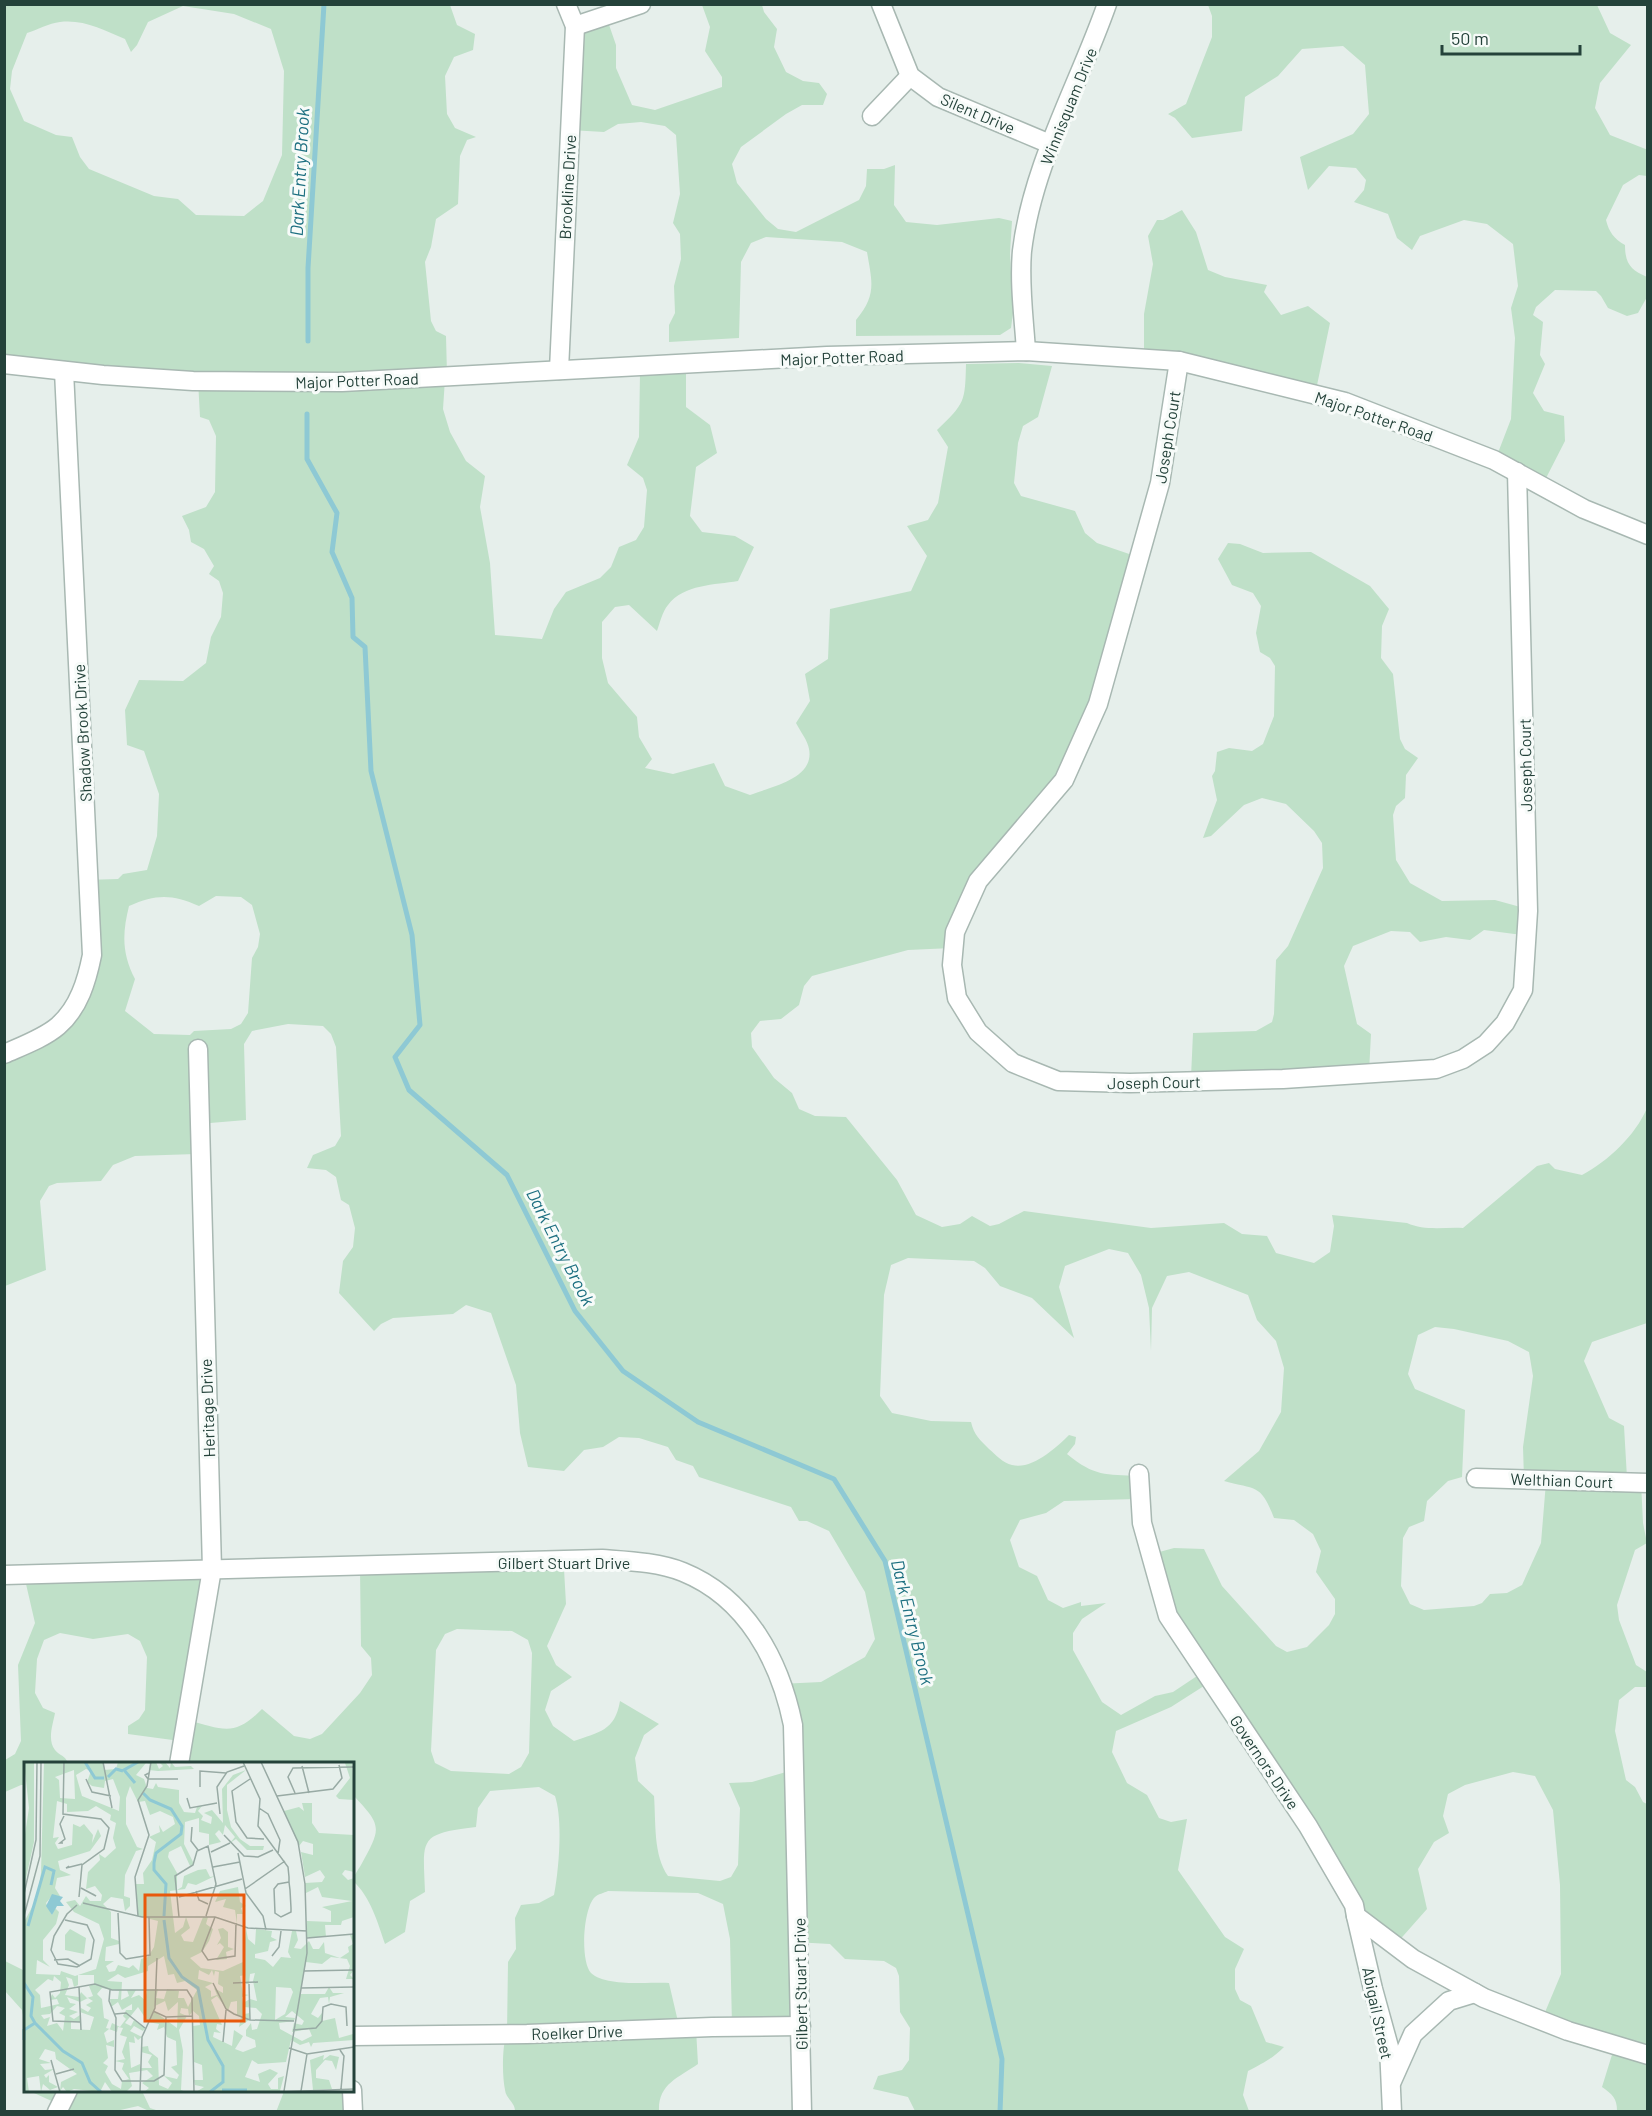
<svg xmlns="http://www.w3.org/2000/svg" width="1652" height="2116" font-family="Barlow,sans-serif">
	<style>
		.green { fill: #bfe0c8; fill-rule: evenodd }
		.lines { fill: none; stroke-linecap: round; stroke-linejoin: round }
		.stream { stroke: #8ec9d4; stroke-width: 5 }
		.minor-casing { stroke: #a8b8b2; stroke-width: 21 }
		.tertiary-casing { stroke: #a8b8b2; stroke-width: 21 }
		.minor { stroke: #fff; stroke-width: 18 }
		.tertiary { stroke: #fff; stroke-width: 18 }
		.labels { text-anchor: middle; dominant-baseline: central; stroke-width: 6; stroke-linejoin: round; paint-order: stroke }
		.street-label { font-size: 16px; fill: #24423a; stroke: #f7fbf9 }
		.water-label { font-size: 18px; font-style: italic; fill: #1c6f80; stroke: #f7fbf9 }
		.inset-river { fill: none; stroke: #8ec9d4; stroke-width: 3 }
		.inset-road { fill: none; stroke: #98aaa4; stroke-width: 1.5 }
		.view { fill: #e8590c; fill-opacity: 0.15; stroke: #e8590c; stroke-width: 3 }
		.inset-edge { fill: none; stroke: #24423a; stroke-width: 3 }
	</style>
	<rect width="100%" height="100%" fill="#e6efeb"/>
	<g class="green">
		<path d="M5,5H450L457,25L475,34L473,50L454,57L445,76L447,114L455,128L476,137L467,140L460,156L458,204L436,219L431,247L425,262L431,321L436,331L446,336L447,374L445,379L443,409L450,432L466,461L485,476L480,507L490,563L495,635L542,639L554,609L566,592L600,578L611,567L619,547L636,540L644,527L647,490L643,478L627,465L639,437L640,373L686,371V407L710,425L717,453L696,467L690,516L702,532L735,536L754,547L738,581C715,585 684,584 668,605C662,612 660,623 657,631L629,605L615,607L602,622V658L608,683L637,717L639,737L652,759L645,768L673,774L714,763L725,786L750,795C770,787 815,779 809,749C808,741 800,731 796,723L810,701L805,674L828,659L830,609L911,591L927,556L907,526L928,520L938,503L948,447L937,430C965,403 965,402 966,364L1019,363L1052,366L1038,417L1023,426L1018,443L1014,483L1021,496L1075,511L1085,533L1097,543L1138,557L1069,771L981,873L952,948L908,950L812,976L804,986L799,1005L781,1019L760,1021L751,1033L752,1047L774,1078L792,1093L799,1109L815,1116L846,1117L897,1180L916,1215L942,1227L960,1224L972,1216L990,1226L999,1224L1024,1211L1151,1228L1224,1223L1242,1234L1267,1236L1276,1253L1314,1263L1330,1252L1334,1226L1332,1215L1407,1223C1424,1231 1444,1227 1463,1228L1537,1166L1549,1163L1555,1169L1582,1175C1608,1161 1635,1136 1647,1108V1323L1592,1342L1584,1361L1609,1418L1624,1426L1627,1478L1641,1482L1643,1523L1647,1543L1635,1550L1617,1605L1619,1620L1636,1665L1647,1672V1687H1635L1619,1700L1615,1731L1626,1780L1635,1787L1643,1802L1647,1804V2111H1617C1617,2098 1612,2094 1602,2087L1615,2045L1543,2017L1561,1974L1560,1885L1553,1810L1535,1776L1513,1772L1465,1785L1448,1794L1443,1816L1449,1833L1434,1842L1418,1869L1427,1909L1396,1944L1359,1918L1207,1684L1171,1707L1116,1731L1112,1752L1127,1783L1147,1795L1159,1818L1171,1822L1187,1819L1178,1870L1225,1937L1244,1949L1235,1969V1989L1240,2000L1251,2006L1266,2042L1284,2047C1272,2059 1263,2063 1248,2071L1243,2095L1249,2111H915L908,2097L873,2089L878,2076L902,2070L909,2060L910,2028L900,2012L899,1976L896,1968L884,1961L845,1959L830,1944L794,1942L792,2026L732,2025L730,1939L723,1904L698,1893L608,1891C604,1893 598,1894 595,1897C583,1908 580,1961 591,1973C606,1987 649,1982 669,1983L679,2026L696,2029L698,2064C678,2078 658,2084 659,2111H515C515,2102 506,2099 505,2090C502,2075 502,2046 507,2032L508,1962L516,1949L515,1918L521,1905L539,1903L554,1895C559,1869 563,1820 555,1796L539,1787L490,1791L478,1808L476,1827C418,1834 423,1838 425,1892L410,1901L405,1932L385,1944C378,1923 370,1896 353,1881C354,1875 358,1870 361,1865C382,1827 382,1826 353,1795L352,1764L178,1763L180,1741L128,1734V1726L139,1719L145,1710L147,1657L140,1641L128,1634L93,1639L60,1633L44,1640L37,1659L35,1693L43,1708L55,1713C53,1724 47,1740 55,1750C60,1756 65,1755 68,1763L26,1764L25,1785H21L5,1792V1760L15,1754L21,1741L18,1665L35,1623L26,1584L31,1581L203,1575L187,1720C223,1729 234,1738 262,1709L294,1736L310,1739L322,1734L360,1693L372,1675L371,1658L361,1646L360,1570L564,1569L566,1604L547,1646L556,1665L572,1677L551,1691L545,1710L553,1726L574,1741C599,1732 615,1731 620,1701L659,1724L644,1735L635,1758L638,1781L654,1796C656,1822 653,1855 668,1876L720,1881L731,1877L738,1865L740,1808L729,1783L752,1782L786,1772L789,1766L779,1684L821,1682L865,1657L875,1639L865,1592L829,1531L807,1521H799L791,1507L699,1477L693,1466L676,1460L668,1447L639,1438L619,1437L603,1447L584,1450L564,1471L528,1467L520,1433L516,1385L491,1313L466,1305L453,1314L393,1318L381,1324L374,1331L339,1293L343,1261L353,1247L355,1228L349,1205L341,1200L336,1177L326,1170L307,1168L313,1155L335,1146L341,1136L336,1047L331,1034L323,1026L288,1024L252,1031L244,1044L246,1120L198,1124L196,1154L135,1156L113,1165L101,1181L57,1183L49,1186L40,1201L46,1270L5,1286V1063L46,1038L72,999L84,969V880L118,879L123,874L147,870L157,836L159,794L144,751L127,745L125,710L139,680L183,681L206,663L211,637L221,617L223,593L219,581L209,574L214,566L204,549L191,542L189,530L182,516L206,507L215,492L216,436L209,420L200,417L198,380L5,362ZM183,6L234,14L271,29L284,71L282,155L263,201L244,216L196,215L178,199L154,196L89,169L80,157L72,137L56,135L24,121L10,89L12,71L27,33C37,30 49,23 60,22C83,19 104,30 125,39L131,52L137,45L148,22ZM216,896L241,897L252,905L260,934L258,947L252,958L248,1013L241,1024L231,1029L194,1031L190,1035L154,1034L125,1011L135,979C122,954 122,934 129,906C156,894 172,894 199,906ZM1109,1249L1128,1253L1141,1275L1149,1308L1151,1351L1152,1308L1167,1276L1189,1272L1248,1295L1257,1320L1276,1341L1284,1368L1281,1412L1259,1451L1224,1481C1257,1490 1261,1484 1274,1518L1294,1520L1313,1534L1321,1551L1316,1572L1335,1599V1614L1329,1625L1307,1647L1287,1652L1276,1646L1222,1586L1204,1549L1174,1548L1152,1554L1171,1621L1197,1676L1173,1692L1155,1696L1121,1715L1102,1702L1073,1650V1633L1082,1619L1106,1603L1081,1606V1602L1063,1608L1048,1600L1037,1576L1019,1567L1010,1540L1020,1520L1046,1513L1064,1501L1136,1499L1139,1476C1105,1474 1095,1477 1067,1454L1075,1444L1076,1437L1069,1435C1056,1448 1032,1470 1012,1465C1003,1463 996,1455 989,1449C980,1440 974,1435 971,1422L931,1421L892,1413L880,1396L884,1295L891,1265L908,1258L974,1261L985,1268L1000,1286L1032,1298L1074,1338L1059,1287L1065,1266ZM1435,1327L1454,1329L1508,1341L1529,1352L1533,1376L1523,1447L1524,1479L1546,1482L1541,1543L1522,1585L1507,1593L1490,1594L1482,1603L1474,1606L1424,1610L1410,1604L1401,1586L1403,1538L1409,1527L1424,1521L1427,1501L1448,1481L1462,1477L1465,1410L1415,1389L1408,1374L1418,1335ZM457,1629L512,1631L528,1640L532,1653L529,1753L521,1767L509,1774L451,1771L435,1763L431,1751L436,1650L445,1634Z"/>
		<path d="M702,5H762L764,12L777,29L774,47L786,72L803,81L819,83L827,94L823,105H802L786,114L741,147L732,164L737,183L766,219L778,229L796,232L859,200L866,186L867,169H884L895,165L894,205L906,222L937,225L999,218L1012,221L1010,253L1013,313L1011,328L1000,335L856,336V320C877,295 872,282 867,252L842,242L766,237L751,243L741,262L739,338L669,342V325L675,313L674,286L681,259L680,234L673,223L680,194L676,135L665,126L641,122L618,124L604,132L570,130L573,27L607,19L616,45V68L632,105L655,110L722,87V77L705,51L710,27Z"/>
		<path d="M1208,5H1597L1610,33L1631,45L1600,83L1595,108L1610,135L1648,150L1647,176L1639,175L1623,185L1606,220C1609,232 1614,239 1625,245C1625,264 1631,270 1647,277V297L1638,313L1627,316L1608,308L1601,296L1596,291L1555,290L1536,307L1533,315L1543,322L1540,355L1545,364L1533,393L1544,411L1564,416L1565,441L1544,482L1496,458L1511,419L1515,338L1511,308L1518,286L1513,244L1487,224L1464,220L1420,236L1412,250L1397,238L1388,214L1354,202L1364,190L1366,180L1356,168L1329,166L1308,190L1300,157L1353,134L1369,114L1365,65L1343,46L1302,49L1278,76L1245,97L1242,131L1192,138L1175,118L1168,114L1186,104L1212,37V16Z"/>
		<path d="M1182,210L1196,232L1208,270L1225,277L1267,285L1264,292L1281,315L1308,306L1330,323L1316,390L1144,356V314L1153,264L1148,236L1157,220H1163Z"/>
		<path d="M1228,543L1240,544L1263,553L1311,552L1370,586L1389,609L1382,626L1381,658L1393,674L1400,739L1405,749L1418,758L1406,775L1405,798L1396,806L1393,815L1396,860L1410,883L1442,901L1495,900L1524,908L1522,935L1484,930L1470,940L1446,937L1420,942L1410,932L1391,931L1353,946L1344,966L1357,1024L1371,1034L1369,1072L1191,1077L1193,1033L1256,1031L1272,1022L1274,1014L1276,960L1288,946L1323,868L1322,843L1314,831L1286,804L1262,798L1244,805L1211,836L1203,838L1217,800L1212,776L1215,771L1217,752L1229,748L1252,751L1263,744L1274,716L1275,666L1270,658L1260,652L1256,633L1261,606L1253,593L1232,585L1218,559Z"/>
		<path d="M5,1961L25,1971V2026L22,2010L5,1991Z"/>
		<path d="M33,2091H142L150,2108L159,2111H149L138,2106L116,2111H55L56,2103L34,2093Z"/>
		<path d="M282,2091H351L352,2111L276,2112L283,2094Z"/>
	</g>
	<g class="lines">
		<g class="stream">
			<path d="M308,341V268L324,4"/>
			<path d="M307,414V459L337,513L332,552L352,598L353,637L365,647L371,771L412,935L420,1025L395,1057L409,1090L507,1175L575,1311L623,1371L698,1422L834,1479L885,1561L1002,2059L1000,2112"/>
		</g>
		<defs>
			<g id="minor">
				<path d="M881,4L910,76L938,97L1050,144"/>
				<path d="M575,26L641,4"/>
				<path d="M872,116L910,76"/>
				<path d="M1026,351C1024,319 1019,284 1022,251C1032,166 1079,84 1107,4"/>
				<path d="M1179,361L1160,483L1098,704L1064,780L978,881L955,932L952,965L957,998L978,1032L1013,1063L1058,1081L1130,1083L1283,1079L1436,1069L1463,1059L1486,1044L1505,1023L1523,990L1528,911L1517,472"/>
				<path d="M559,370L575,26L566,4"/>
				<path d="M4,1054C22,1046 44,1038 58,1026C79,1008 87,980 92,955L64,371"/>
				<path d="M1139,1474L1142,1523L1168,1616L1308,1826L1354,1905L1356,1916L1413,1959L1484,1998L1568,2031L1648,2055"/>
				<path d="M1476,1478L1648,1483"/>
				<path d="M4,1575L602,1559C628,1561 658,1562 683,1572C747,1598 780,1661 793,1725L802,2112"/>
				<path d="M179,1764L212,1569L198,1049"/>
				<path d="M1356,1916L1373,1989L1389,2047L1392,2112"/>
				<path d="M352,2036L527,2034L712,2027L801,2026"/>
				<path d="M1392,2081L1413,2034L1449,2001L1475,1993"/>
				<path d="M352,2090L353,2112"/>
				<path d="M57,2112L68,2090"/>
			</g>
			<path id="tertiary" d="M4,364L103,375L193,381L342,382L827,356L1026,351L1179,361L1345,402L1494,460L1584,509L1648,535"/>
		</defs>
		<use href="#minor" class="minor-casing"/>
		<use href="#tertiary" class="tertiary-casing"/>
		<use href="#minor" class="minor"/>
		<use href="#tertiary" class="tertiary"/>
	</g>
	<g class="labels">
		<g class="street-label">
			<text transform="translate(1068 106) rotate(-68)">Winnisquam Drive</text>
			<text transform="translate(978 113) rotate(23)">Silent Drive</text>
			<text transform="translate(567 187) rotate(-87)">Brookline Drive</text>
			<text transform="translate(842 357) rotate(-2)">Major Potter Road</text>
			<text transform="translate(357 380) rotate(-2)">Major Potter Road</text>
			<text transform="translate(1374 416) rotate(19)">Major Potter Road</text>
			<text transform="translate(1167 437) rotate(-81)">Joseph Court</text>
			<text transform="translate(82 733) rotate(-93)">Shadow Brook Drive</text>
			<text transform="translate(1525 765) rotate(-91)">Joseph Court</text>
			<text transform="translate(1154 1082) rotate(-1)">Joseph Court</text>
			<text transform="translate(207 1408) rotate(-92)">Heritage Drive</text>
			<text transform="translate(1562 1480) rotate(2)">Welthian Court</text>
			<text x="564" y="1562">Gilbert Stuart Drive</text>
			<text transform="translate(1265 1762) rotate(56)">Governors Drive</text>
			<text transform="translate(800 1984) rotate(-91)">Gilbert Stuart Drive</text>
			<text transform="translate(1378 2013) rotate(78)">Abigail Street</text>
			<text transform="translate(577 2032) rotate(-2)">Roelker Drive</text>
		</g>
		<g class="water-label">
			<text transform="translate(299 172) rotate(-87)">Dark Entry Brook</text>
			<text transform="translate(561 1247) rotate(63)">Dark Entry Brook</text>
			<text transform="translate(913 1622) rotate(76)">Dark Entry Brook</text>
		</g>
	</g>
	<g transform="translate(24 1762)">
		<rect width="330" height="330" fill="#e6efeb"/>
		<path d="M0,0H10V80L0,125V79L5,46ZM20,0H79L80,8L92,7L94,0H132L135,7L139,4L135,0H141L146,6L147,0L151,5L167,4L170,7L134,9L125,8L126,2L122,1L112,13L120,17L123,26L129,27L132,21L134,25L155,28V41L160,50L171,51L173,45L178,44L174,49L179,54L177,58L187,62L188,55L180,51L188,48L199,61L198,27L209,13L222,8L203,23V48L207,65L216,77L226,84H240L239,88H223L212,77L206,81L211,75L201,63L199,73L195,68L191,72L197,80L185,83V72L175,70V56L161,60L160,82L170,102L166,104L157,84L145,90L144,95L153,111V128L158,125L160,114L174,108L182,107L186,115L191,114L172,123L164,121L161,127L146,129L151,171L159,165L162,155L166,166L157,173L160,179L169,180L179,155H184L182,162L189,167L185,179L178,190L166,196L177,206L199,209L219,200L222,166L224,177L231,183L232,167L248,169L247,175L253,178L246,180L244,189L231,192V196L241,198L249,205L257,195L267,196L264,190L268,169H272L274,178L270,186L277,187L285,179L289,187H295L300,180L301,191L316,196L325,190L324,185L329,182L326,173L330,172V208L326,213L330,217H322L326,204L323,197L307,195L298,202L282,200L276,232H301L305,225L309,231H320L306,235L305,242L304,235L296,236L287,252L294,256L298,251V259L311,256L315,276L329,272L330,265V278L289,281L287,285L285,280L276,283L267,278L262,300L234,302L228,298L221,315L236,320L234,312L246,307L254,311L244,322L247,327H254V316L260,314L256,329L172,330L180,325L171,323L170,318H179L178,303L170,300L169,264L176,263L175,254L169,249L165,254L164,247L157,246L156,251L163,254L155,268L159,289L157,328L162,330H120L125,326L118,321L129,314L123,308L105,311L108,324L102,330H88L81,320L76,330L50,327L43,330L39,325L36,329L37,320L53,312L32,297L31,290L21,287L15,297L27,301L16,302L21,308L30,307L20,313L22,316L25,313V320L34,325L26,328L19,322L17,330L15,314L3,316L5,330H0V160L13,136L17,111ZM62,7L67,9L63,20L68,24L80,26L81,19L89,17L96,35L95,49L58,34L52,13ZM50,8L51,37L36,36L35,18L31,15ZM106,24L114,40L121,39L126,53L136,49L149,55L151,62L139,70L135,63L136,70L125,75L132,80L128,98L119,111L120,122H112L114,154L134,159L130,185L124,195L117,197L115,209L109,203L105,206L94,203L91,209L85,210L82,204L90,199H81L82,185L95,182V179L87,176V150L79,142L87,135L99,137L101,149L106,144V136L100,134L101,113L112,89L119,87L113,85L102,62V36ZM33,39L43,42V50L64,49L72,44L87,53L86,58L92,61L89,76L92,86L81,96L75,92L76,98L64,110L62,127L71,124L78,133L77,139H66L62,134L56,144L51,138L42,140L50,150L75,162L80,177L72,207L51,214L37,209L36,213L12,212L13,198L26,205L19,198V178L32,162L35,150L31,146L28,153L22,141L27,135L36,134L31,126L33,116L47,113L36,108L34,99L66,89L77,74L74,67L68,81L69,73L60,62L56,65L49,62L48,83L34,87L31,81L35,75L29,76ZM140,194L144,213L150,212L153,221L161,219L173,228L164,245L160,236H154L155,229L143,227L140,237L132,236L134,227L123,228L121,238L115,233L107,236L112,228H103L105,234L97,238L98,220L83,219L94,212L101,216L124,209V204ZM175,208L185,213L188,208L190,214L191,209L195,210L194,222L199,225V231L190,226L193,233L187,235V229L181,225L189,221L174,217ZM231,211L229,219L233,239L226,237L219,241L218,235L225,233L219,232L216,214L221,213L222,222H225L226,212ZM54,213H70V222L65,224L69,234L63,236L57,230L55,235L41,233L45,223L42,215L48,217L50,225L54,223ZM30,214L37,220L36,231L31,236L28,232L26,238L33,237L35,242L17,246L16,233L11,228L24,217L29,219ZM252,225L267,226L269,230L261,252L251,258ZM78,226L95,229L94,237H86L87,245L94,240L98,248L108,242V248H102L99,254L102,257L96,265L88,261L86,267L82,266L85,258L80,256L78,237L73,232ZM193,234L204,249L207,240L213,239V253L217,255L215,265L225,258L226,251L220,252V245L232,246L238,252L233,267L228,268L227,261L222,268V274L231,278L232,285L219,290L211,287L219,274L210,268L208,284L189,275L190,270L197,271L192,267L193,262L198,263L187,238ZM43,235L56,240L64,236L69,239L62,243L67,246L64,250L57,246L56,250L70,255L66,268L47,267V260H56V253L50,257L45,254L54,250L45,247L52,242L46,241ZM141,239L144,249L154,240L153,266L130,249L131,244ZM33,244L41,246L35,251L41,254L39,269L33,261L23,264L26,255L20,257L17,253L26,252ZM114,245L124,260L135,262L133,268L140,265L143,275L152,279L153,303L147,305L155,313L153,317L140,314L148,321L144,327L135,323L134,296L125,289L124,284L117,285V290L128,293L124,300L128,306H117L116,302L107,306L105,280L111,281L110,274L114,278L118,275L106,269L110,264L119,269L121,266L110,258L107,264L101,261ZM268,249L280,259L278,263L270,261L268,270L285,267L288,274L278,279L256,267L255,261L270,259L271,256L261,255ZM94,265L99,266L96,273L103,275L98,290L101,297L91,299L100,301L98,307L105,317L98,319L97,327L88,322L81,310L84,304L79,301L84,296L82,283L90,285V278L83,281L80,271L85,267L93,270ZM328,0L330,38L315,37L312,34L326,16L321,1ZM278,41H288V61L295,71L330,73V110L321,108L318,112L324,118L330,116V155L318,159L317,163H301L302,175H283V159L307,160V149L298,145L328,139L298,135L294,125L282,131L281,121L298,120L301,115L296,108L281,115L277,90L289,93V82L279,79L275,84L260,49L275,45L280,49ZM214,125L216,140L222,144L217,146L219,152H213V162L211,148L199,145L202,137L191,140L196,129ZM199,166L204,170V185L210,187L202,190L203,197L192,198L200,185L196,181L193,183L197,176L194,167ZM46,167L62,176L60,192L41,188V173ZM300,293L299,298L306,293L315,295L312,308L308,299L301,298L292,308V316L305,318L308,327L289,328L286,298Z" fill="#bfe0c8" fill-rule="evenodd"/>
		<path d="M28,132L39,135L36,139L40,144H33L28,153L22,144Z" fill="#8ec9d4"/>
		<path class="inset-river" d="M61,0L71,16H80M84,15L92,7L99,9M111,21L100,8L114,0M119,31L126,38L147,47L158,64L157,72L132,91L130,101V108L142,122L140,154M140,158L145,196L158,215L174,226L184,278L199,304V320L186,330M4,164L21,105L30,109L27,123M0,221L9,235L7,254L11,261L39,289L58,301L66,320L77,330M0,278V268L11,261M198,328H223"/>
		<path class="inset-road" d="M40,0L39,52L77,57L85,66L80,87L58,103L55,135M79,0L88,46M219,0L236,37L234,64L264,105L265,115V120L266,128L267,146V150L257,155L251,151L250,127L254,122L265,120M237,0L274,80L281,122L283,191L260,329M278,4L285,31M125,11L121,13L124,17H154M62,17L68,30L87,34M226,17L208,29L212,60L223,76L240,77M176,25V9L202,11M271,31L264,15L269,6L330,5M253,34L309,27L318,16L315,3M163,36L166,46L193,41M235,46L244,52L256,78L254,92M196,52L193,25L203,10L220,4M168,65L167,79L174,88M200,73L220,94L234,95L249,88M39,81H36L41,77L36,62L40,54M187,90L206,81M214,91L222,131L239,154L242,168M45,104L42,106L58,102M189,105L216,100M57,126L72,134L69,132M221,127L261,99M172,129L175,138L184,142M0,132L12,78L13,0M155,135L218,117M59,141L118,155H191L224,166L283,169M94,151L96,191L102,197L126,193L125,155M0,154L16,94L17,0M114,154L111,115L125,73L114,38L123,24L127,0M155,155L151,114L169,103L173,89L184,84L192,122L182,154M191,155L178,189L184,198L211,194L212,161M41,158L63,163L70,178L67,197L53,205L34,202L27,188L30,174L43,152L53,143M283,176L330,172M248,194L255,185L257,169M30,198L44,197L56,204M280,209L330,208M189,221L202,247L210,252L226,258L270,259M209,221L234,220M225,222L226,258M55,225L57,268M277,226L330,225M86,228L85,239L92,256L91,308L98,319H130L140,313L142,255M129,249L142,255L169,254M91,252L102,251L121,266M56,260L29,259L26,230L71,222L88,228H163L168,236L170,330M269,268L292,266L298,259L299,245L307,242L322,245L323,264M199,280L202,248M265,286L283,292L330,285M316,288L320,294L317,327M27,298L36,330M32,312L50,307M277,329L283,292M116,330L118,275L131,246L133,196M256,330L330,327"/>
		<path class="view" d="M121,133H220V259H121Z"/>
		<rect width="330" height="330" class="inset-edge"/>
	</g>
	<rect width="1652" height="2116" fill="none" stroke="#24423a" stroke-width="12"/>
	<path d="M1442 45v9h138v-9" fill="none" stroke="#24423a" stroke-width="3"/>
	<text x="1451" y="45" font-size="18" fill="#24423a" stroke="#f7fbf9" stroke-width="4.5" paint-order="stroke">50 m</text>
</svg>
